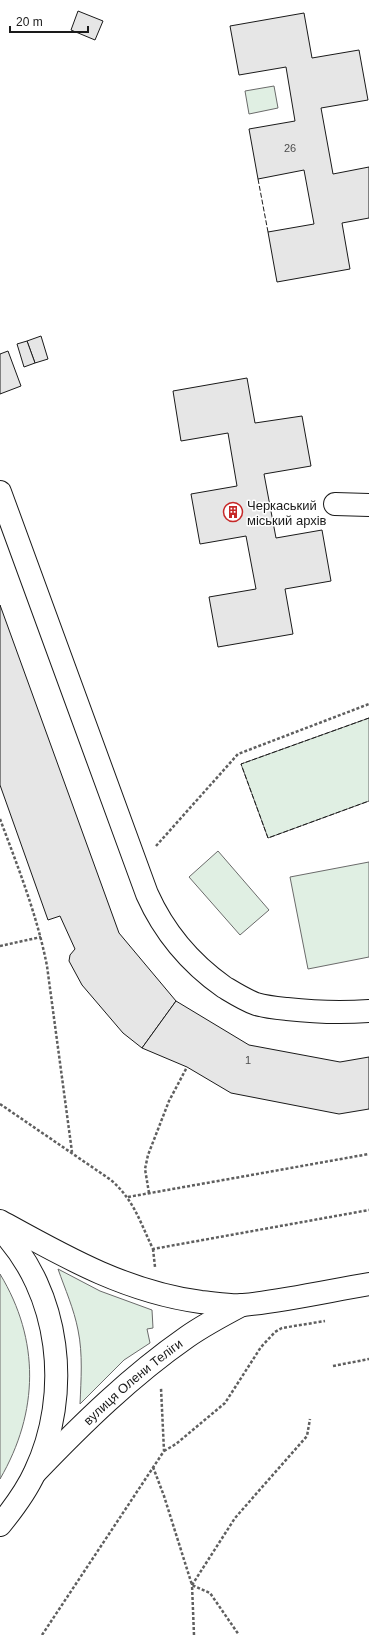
<svg xmlns="http://www.w3.org/2000/svg" width="369" height="1635" font-family="Helvetica,sans-serif">
	<style>
		.green { fill: #e0efe3; stroke: #6a6a6a }
		.building { fill: #e6e6e6; stroke: #1a1a1a }
		.lines { fill: none; stroke-linecap: round; stroke-linejoin: round }
		.minor-casing { stroke: #1a1a1a; stroke-width: 24 }
		.major-casing { stroke: #1a1a1a; stroke-width: 24 }
		.path { stroke: #5f5f5f; stroke-width: 2.5; stroke-dasharray: 3 2; stroke-linecap: butt }
		.minor { stroke: #fff; stroke-width: 22 }
		.major { stroke: #fff; stroke-width: 22 }
		.fence { stroke: #1a1a1a; stroke-width: 1; stroke-dasharray: 5 2; stroke-linecap: butt }
		.labels { text-anchor: middle; dominant-baseline: central; stroke-width: 3; stroke-linejoin: round; paint-order: stroke }
		.number-label { font-size: 11px; fill: #4d4d4d }
		.poi-label { font-size: 13px; fill: #1a1a1a; stroke: #fff; text-anchor: start }
		.street-label { font-size: 13px; fill: #1a1a1a; stroke: #fff }
	</style>
	<rect width="100%" height="100%" fill="#fff"/>
	<g class="green">
		<path d="M274,86L278,108L249,114L245,91Z"/>
		<path d="M369,718V801L268,838L241,764Z"/>
		<path d="M218,851L269,910L240,935L189,877Z"/>
		<path d="M369,862V957L308,969L290,877Z"/>
		<path d="M58,1269L100,1291L152,1310L153,1328L147,1329L150,1343L124,1360L80,1404C81,1380 83,1354 78,1330C74,1309 65,1289 58,1269Z"/>
		<path d="M0,1274C40,1340 39,1412 0,1479Z"/>
	</g>
	<g class="building">
		<path d="M78,11L103,21L95,40L71,30Z"/>
		<path d="M304,13L312,58L359,50L368,100L321,108L333,174L369,167V218L342,223L350,269L277,282L268,232L314,224L304,170L258,179L249,129L295,121L286,67L239,75L230,26Z"/>
		<path d="M41,336L48,359L35,363L27,341Z"/>
		<path d="M27,341L35,363L24,367L17,344Z"/>
		<path d="M8,351L21,386L0,394V354Z"/>
		<path d="M247,378L255,423L302,416L311,466L264,474L276,538L322,530L331,581L285,589L293,634L218,647L209,597L256,589L246,536L200,544L191,494L237,486L228,433L181,441L173,391Z"/>
		<path d="M0,605L119,933L176,1001L142,1048L123,1033L82,985L69,961L70,955L75,949L60,916L48,920L0,785Z"/>
		<path d="M176,1001L249,1045L340,1062L369,1057V1109L339,1114L231,1093L187,1067L142,1048Z"/>
	</g>
	<g class="lines">
		<defs>
			<g id="minor">
				<path d="M0,492L147,894C164,932 190,963 224,987C234,993 245,1000 256,1004C266,1007 277,1008 287,1009C314,1012 341,1013 369,1011"/>
				<path d="M335,504L369,505"/>
				<path d="M0,1221C65,1257 126,1292 201,1302C214,1303 230,1306 243,1305C284,1301 328,1291 369,1284"/>
				<path id="s1" d="M35,1473C82,1424 131,1376 187,1337C204,1325 223,1315 242,1305"/>
			</g>
			<path id="major" d="M0,1229C61,1292 72,1394 35,1472C26,1492 13,1509 0,1525"/>
		</defs>
		<use href="#minor" class="minor-casing"/>
		<use href="#major" class="major-casing"/>
		<g class="path">
			<path d="M0,819C18,867 37,915 47,966L72,1152"/>
			<path d="M156,846L238,754L369,704"/>
			<path d="M0,946L41,937"/>
			<path d="M0,1104L111,1180C134,1200 140,1222 153,1249L369,1210"/>
			<path d="M149,1193L145,1169L148,1155L169,1101L187,1067"/>
			<path d="M128,1197L369,1154"/>
			<path d="M153,1249L155,1267"/>
			<path d="M333,1366L369,1359"/>
			<path d="M164,1451L176,1444L225,1403L261,1347L275,1332L282,1328L325,1321"/>
			<path d="M153,1467L164,1496L192,1585L210,1593L239,1635"/>
			<path d="M42,1635L164,1451L161,1388"/>
			<path d="M194,1635L192,1585L235,1518L307,1436L310,1419"/>
		</g>
		<use href="#minor" class="minor"/>
		<use href="#major" class="major"/>
		<g class="fence">
			<path d="M258,179L268,232"/>
			<path d="M369,718L241,764L268,838L369,801"/>
		</g>
	</g>
	<defs>
		<symbol id="building-ring" viewBox="-11 -11 22 22"><circle r="9.5" fill="#fff" stroke="#c62828" stroke-width="1.5"/><path d="M-4-6H4V6H1V3H-1V6H-4ZM-2.5-4.3h1.7v1.8h-1.7ZM.8-4.3h1.7v1.8H.8ZM-2.5-1h1.7V.8h-1.7ZM.8-1h1.7V.8H.8Z" fill="#c62828"/></symbol>
	</defs>
	<g fill-rule="evenodd">
		<use href="#building-ring" x="222" y="501" width="22" height="22"/>
	</g>
	<g class="labels">
		<g class="number-label">
			<text x="290" y="148">26</text>
			<text x="248" y="1060">1</text>
		</g>
		<g class="poi-label">
			<text x="247" y="505">Черкаський<tspan x="247" dy="15">міський архів</tspan></text>
		</g>
		<g class="street-label">
			<text stroke="none"><textPath href="#s1" startOffset="134">вулиця Олени Теліги</textPath></text>
		</g>
	</g>
	<path d="M10 26v6h78v-6" fill="none" stroke="#1a1a1a" stroke-width="2"/>
	<text x="16" y="26" font-size="12" fill="#1a1a1a" stroke="#ffffff" stroke-width="3" paint-order="stroke">20 m</text>
</svg>
